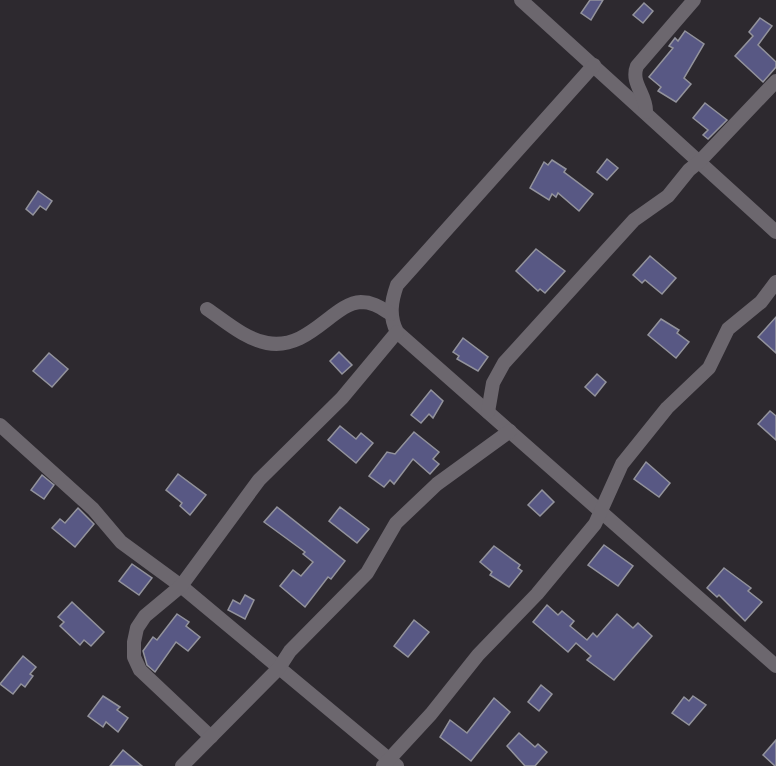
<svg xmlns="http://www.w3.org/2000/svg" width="776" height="766" font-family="Signika,sans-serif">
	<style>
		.building { fill: #585884; stroke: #93939c; stroke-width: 1.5 }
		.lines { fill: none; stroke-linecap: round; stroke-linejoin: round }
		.street { stroke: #6c676e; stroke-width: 14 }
	</style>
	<rect width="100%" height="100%" fill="#2d292f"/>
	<g class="building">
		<path d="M590,0H603L591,20L581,13Z"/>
		<path d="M644,3L653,11L643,23L633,15Z"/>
		<path d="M760,18L772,26L758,45L776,62V67L763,82L735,56L753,36L749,32Z"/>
		<path d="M685,31L704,44L684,78L691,84L676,102L658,91L661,87L649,77L673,48L669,46L675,38L678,41Z"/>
		<path d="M705,103L727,120L708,139L703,135L708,130L693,118Z"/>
		<path d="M607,159L618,168L607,180L597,172Z"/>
		<path d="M552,160L566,169L564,172L593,194L579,211L558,193L556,197L552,194L549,200L530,188L544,162L548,165Z"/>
		<path d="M38,191L52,201L46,210L40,206L33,215L26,209Z"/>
		<path d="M536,249L565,271L545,293L540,289L538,291L516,271Z"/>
		<path d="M650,256L676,278L662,294L645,280L642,283L633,275Z"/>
		<path d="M776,317V353L758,337Z"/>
		<path d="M661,319L679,330L677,333L689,342L676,358L648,335Z"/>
		<path d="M463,338L488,357L478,371L457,359L459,356L453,352Z"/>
		<path d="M339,352L352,365L342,374L330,361Z"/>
		<path d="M49,353L68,369L52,387L33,371Z"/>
		<path d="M597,374L606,382L595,396L585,387Z"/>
		<path d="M431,390L443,401L433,418L429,414L421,423L411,415Z"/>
		<path d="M770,411L776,416V440L758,424Z"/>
		<path d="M340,426L356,439L361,433L373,443L356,463L328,440Z"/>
		<path d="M414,432L439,452L433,459L439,464L430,474L413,459L394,484L390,480L384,487L369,476L387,452L395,454Z"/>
		<path d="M646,462L670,483L659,497L634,479Z"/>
		<path d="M178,474L206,495L190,515L180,506L182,503L166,490Z"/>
		<path d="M42,475L54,485L44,499L31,490Z"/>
		<path d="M542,490L554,502L540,516L528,505Z"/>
		<path d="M277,507L345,561L331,579L328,577L305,607L280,586L293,570L301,576L313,562L303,554L305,552L264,522Z"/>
		<path d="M340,507L369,529L357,543L329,521Z"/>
		<path d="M78,508L94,524L75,547L52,528L60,519L65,523Z"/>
		<path d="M604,545L633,566L618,586L588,565Z"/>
		<path d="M494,546L520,565L518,568L522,571L509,587L490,575L492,572L480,562Z"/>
		<path d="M132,564L152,578L139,595L119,581Z"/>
		<path d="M724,568L751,588L748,591L762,602L745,621L719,595L717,597L707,588Z"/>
		<path d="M245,595L254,600L245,619L228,610L233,600L240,604Z"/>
		<path d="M72,602L104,632L91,646L84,640L80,645L60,626L64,622L58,617Z"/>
		<path d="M547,605L558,615L562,611L574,621L570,626L587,640L593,633L597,637L617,614L633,628L638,623L652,636L614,680L587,660L591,656L576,643L568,652L533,622Z"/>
		<path d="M177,614L189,622L186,626L200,637L188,651L176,642L155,672L147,665L143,651L153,637L157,640Z"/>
		<path d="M414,620L429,632L408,657L394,646Z"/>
		<path d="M23,656L36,667L30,674L33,676L25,687L21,684L13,694L0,684Z"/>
		<path d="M541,685L552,694L539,711L528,702Z"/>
		<path d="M103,696L120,707L117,710L128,718L118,732L106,722L103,727L88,716Z"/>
		<path d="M693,696L706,705L689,725L672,713L684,697L689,701Z"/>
		<path d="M494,698L510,712L471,761L440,737L450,720L467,733Z"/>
		<path d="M519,733L535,747L538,744L547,752L535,766H525L507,746Z"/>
		<path d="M776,740V766H775L763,755Z"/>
		<path d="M123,750L142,766H110Z"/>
	</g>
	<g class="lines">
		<g class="street">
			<path d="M521,0L776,232"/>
			<path d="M594,65L397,285C391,302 389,316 397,332L776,666"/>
			<path d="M646,112C647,95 630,83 637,66L694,0"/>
			<path d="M207,309C225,321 245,339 267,343C309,351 333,303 361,302C373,302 381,308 391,314"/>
			<path d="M488,412L493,383L504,363L634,220L668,196L689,170L700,161L776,81"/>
			<path d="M0,425L93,509L121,542L181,586L397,766"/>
			<path d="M211,737L140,670L134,657V642L137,628L145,616L181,586L259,480L342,398L397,332"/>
			<path d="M182,766L279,668L290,651L367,573L396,523L437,484L510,431"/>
			<path d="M383,766L431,714L478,655L537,594L595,524L622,464L667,408L709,368L728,329L761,302L776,282"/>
		</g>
	</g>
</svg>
